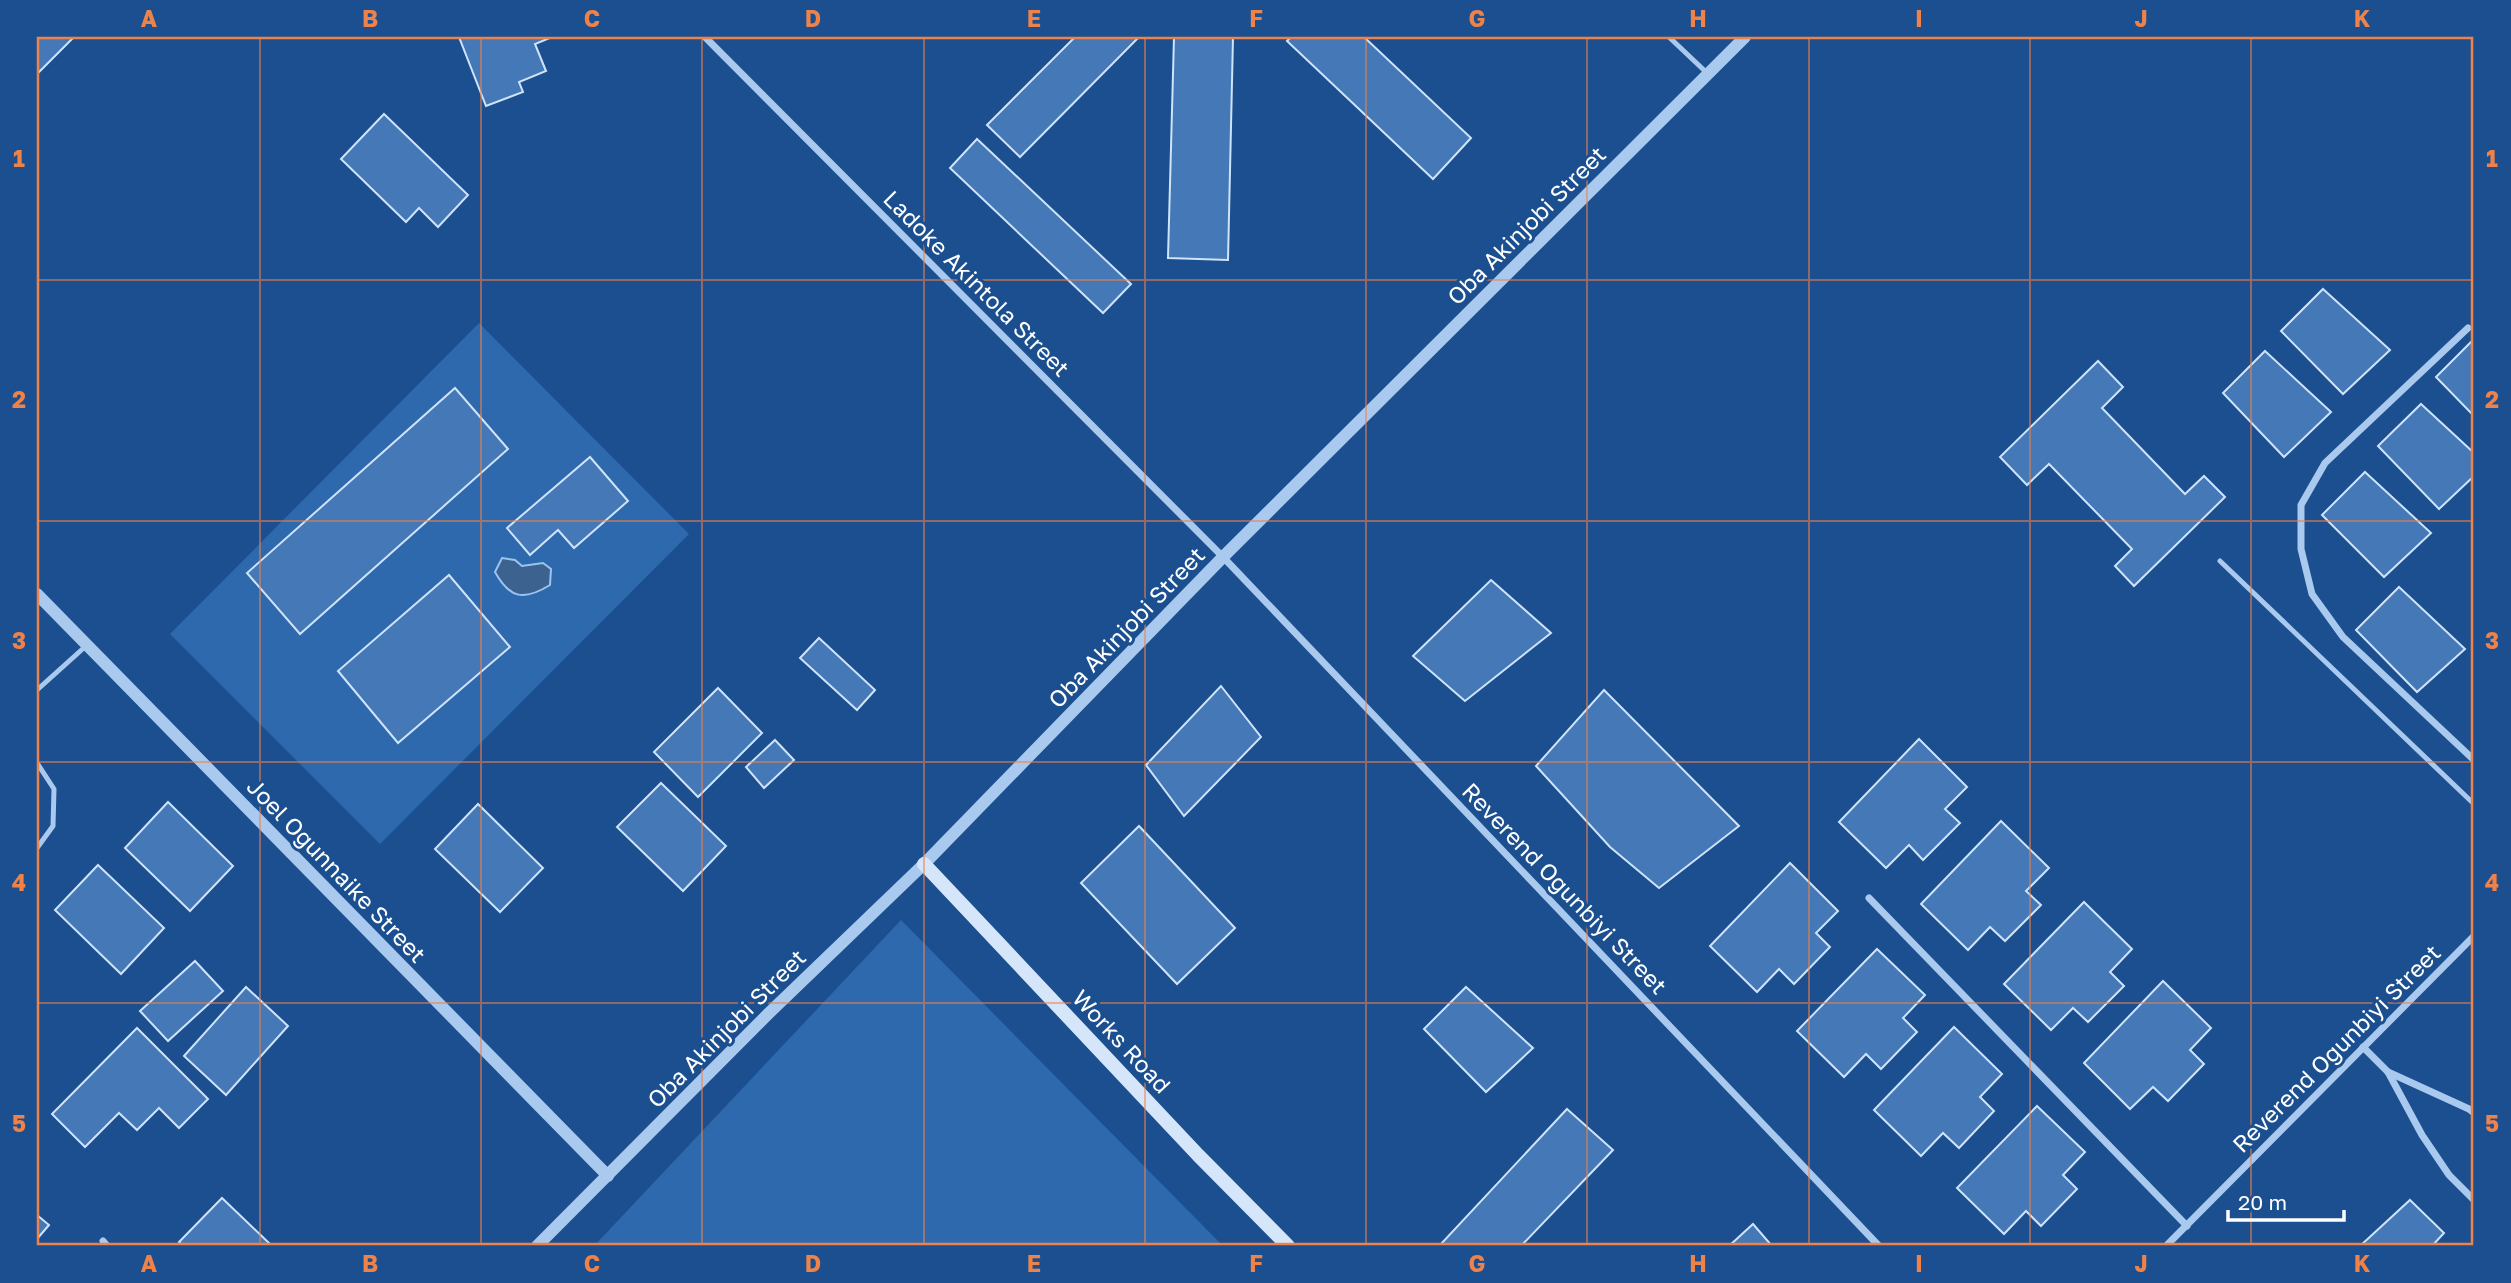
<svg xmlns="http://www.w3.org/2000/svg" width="2511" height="1283" font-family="'Golos Text',sans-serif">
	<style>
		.green { fill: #2e69ad }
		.water { fill: #3c6290; stroke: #9cc4f0; stroke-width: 2 }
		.building { fill: #4478b7; stroke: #cfe3fa; stroke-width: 2 }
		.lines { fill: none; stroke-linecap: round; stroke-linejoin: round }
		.service { stroke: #a9c9ee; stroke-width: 5 }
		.minor { stroke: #a9c9ee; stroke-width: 7 }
		.tertiary { stroke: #a9c9ee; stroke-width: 12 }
		.secondary { stroke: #d6e6fa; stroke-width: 14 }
		.grid { fill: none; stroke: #ee8249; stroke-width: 2; stroke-opacity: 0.55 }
		.labels { text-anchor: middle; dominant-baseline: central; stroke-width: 6; stroke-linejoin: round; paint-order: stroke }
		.street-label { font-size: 23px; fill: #fff; stroke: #1b4f8f }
		.neatline { fill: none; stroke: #ee8249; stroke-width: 2.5 }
		.grid-label { font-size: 23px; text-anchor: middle; font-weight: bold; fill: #ee8249 }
	</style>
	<rect width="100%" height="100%" fill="#1b4f8f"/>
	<g class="green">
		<path d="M479,323L689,534L380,844L170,634Z"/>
		<path d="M901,920L1223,1246H594Z"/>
	</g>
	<path class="water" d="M502,558L515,560L522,566L543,563L551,569L550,585C524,601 510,599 495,572Z"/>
	<g class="building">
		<path d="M37,37H74L37,74Z"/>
		<path d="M459,37H552L535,44L546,71L519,82L523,92L486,106Z"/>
		<path d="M1075,37H1139L1020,157L987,125Z"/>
		<path d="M1174,37H1233L1228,260L1168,258Z"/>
		<path d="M1291,37H1364L1471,138L1433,179L1287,41Z"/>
		<path d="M384,114L468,195L438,227L419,208L406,222L341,159Z"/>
		<path d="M977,139L1131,284L1103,313L950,168Z"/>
		<path d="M2323,289L2390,350L2343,394L2281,331Z"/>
		<path d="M2474,339V416L2436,377Z"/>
		<path d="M2265,351L2331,412L2284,457L2223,393Z"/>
		<path d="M2098,361L2123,387L2102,408L2185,494L2204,476L2225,497L2134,586L2115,566L2132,549L2049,464L2027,485L2000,457Z"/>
		<path d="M455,388L508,449L300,634L247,573Z"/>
		<path d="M2421,404L2474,453V476L2439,509L2378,446Z"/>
		<path d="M590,457L628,501L574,548L558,530L530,555L507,528Z"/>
		<path d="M2365,472L2431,533L2384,577L2322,515Z"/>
		<path d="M449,575L510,647L398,743L338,671Z"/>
		<path d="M1491,580L1551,633L1465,701L1413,656Z"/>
		<path d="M2399,587L2465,649L2417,692L2356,630Z"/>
		<path d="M819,638L875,690L857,710L800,658Z"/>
		<path d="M1221,686L1261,737L1184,816L1146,765Z"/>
		<path d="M718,688L762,733L698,797L654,752Z"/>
		<path d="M1604,690L1739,826L1659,888L1610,847L1536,766Z"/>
		<path d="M1919,739L1967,787L1945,809L1960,823L1923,860L1909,845L1886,868L1839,822Z"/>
		<path d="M775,740L794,760L764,788L746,767Z"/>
		<path d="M661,783L726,846L683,891L617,827Z"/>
		<path d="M168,802L233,866L190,911L125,848Z"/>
		<path d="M478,804L543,868L500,912L435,849Z"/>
		<path d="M2001,821L2049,868L2026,891L2041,905L2005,941L1990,927L1968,950L1921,904Z"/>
		<path d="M1139,826L1235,928L1177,984L1081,883Z"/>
		<path d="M1790,863L1838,911L1816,933L1830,947L1794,984L1779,969L1757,992L1710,946Z"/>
		<path d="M98,865L164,928L121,974L55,910Z"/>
		<path d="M2084,902L2132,949L2110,972L2124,986L2088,1022L2073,1008L2051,1030L2004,984Z"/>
		<path d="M1877,949L1925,995L1903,1018L1917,1032L1881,1069L1866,1054L1844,1077L1797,1031Z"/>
		<path d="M195,961L223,991L168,1041L140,1011Z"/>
		<path d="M2163,981L2211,1028L2190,1050L2204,1064L2168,1101L2153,1087L2130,1109L2084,1063Z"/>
		<path d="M246,987L288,1026L226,1095L184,1056Z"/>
		<path d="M1466,987L1533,1048L1486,1092L1424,1029Z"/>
		<path d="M1954,1027L2002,1074L1980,1097L1994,1111L1959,1148L1943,1133L1921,1156L1874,1110Z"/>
		<path d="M137,1028L208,1099L179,1128L159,1108L137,1130L119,1113L85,1147L52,1114Z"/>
		<path d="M2037,1106L2085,1152L2063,1175L2077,1189L2041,1226L2026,1211L2004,1234L1957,1188Z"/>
		<path d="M1567,1109L1613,1150L1521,1246L1440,1245Z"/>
		<path d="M222,1198L272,1246H183L179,1242Z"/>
		<path d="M2410,1200L2444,1233L2432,1246H2360Z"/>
		<path d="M37,1215L49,1225L37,1239Z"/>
		<path d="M1753,1224L1772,1246H1729Z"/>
	</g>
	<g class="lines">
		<g class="service">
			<path d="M1669,37L1707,73"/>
			<path d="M2220,561L2474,804"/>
			<path d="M37,690L87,645"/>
			<path d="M37,763L54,789L53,826L37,848"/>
		</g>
		<g class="minor">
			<path d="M705,37L1223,557L1879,1246"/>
			<path d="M2468,328L2325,463L2301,505V549L2312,594L2343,637L2474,760"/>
			<path d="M1869,898L2187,1226"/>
			<path d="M2363,1047L2388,1072L2422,1135L2449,1175L2474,1200"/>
			<path d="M2388,1072L2469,1109L2474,1113"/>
			<path d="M103,1241L107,1246"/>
			<path d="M2166,1246L2474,936"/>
		</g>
		<g class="tertiary">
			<path d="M37,594L608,1176"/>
			<path d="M537,1246L768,1014L924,864L1223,557L1745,37"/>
		</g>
		<path class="secondary" d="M924,864L1198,1155L1288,1246"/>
	</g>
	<path class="grid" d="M260,37V1246M481,37V1246M702,37V1246M924,37V1246M1145,37V1246M1366,37V1246M1587,37V1246M1809,37V1246M2030,37V1246M2251,37V1246M37,280H2474M37,521H2474M37,762H2474M37,1003H2474"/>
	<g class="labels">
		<g class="street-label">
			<text transform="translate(1526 225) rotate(-45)">Oba Akinjobi Street</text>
			<text transform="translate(977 283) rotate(45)">Ladoke Akintola Street</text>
			<text transform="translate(1126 627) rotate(-46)">Oba Akinjobi Street</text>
			<text transform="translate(337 870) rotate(46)">Joel Ogunnaike Street</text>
			<text transform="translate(1565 888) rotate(46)">Reverend Ogunbiyi Street</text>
			<text transform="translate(726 1028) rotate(-45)">Oba Akinjobi Street</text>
			<text transform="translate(1122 1041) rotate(47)">Works Road</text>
			<text transform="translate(2336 1048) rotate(-45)">Reverend Ogunbiyi Street</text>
		</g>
	</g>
	<rect width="2511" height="1283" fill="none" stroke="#1b4f8f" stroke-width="77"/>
	<path d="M2228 1210v10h116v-10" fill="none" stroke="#ffffff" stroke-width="3.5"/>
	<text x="2238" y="1210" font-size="21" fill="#ffffff" stroke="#1b4f8f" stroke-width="5" paint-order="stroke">20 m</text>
	<rect x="38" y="38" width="2434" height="1206" class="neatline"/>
	<g class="grid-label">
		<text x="149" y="27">A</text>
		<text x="370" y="27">B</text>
		<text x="592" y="27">C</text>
		<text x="813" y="27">D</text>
		<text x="1034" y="27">E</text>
		<text x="1256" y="27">F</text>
		<text x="1477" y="27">G</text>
		<text x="1698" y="27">H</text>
		<text x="1919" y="27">I</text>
		<text x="2141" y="27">J</text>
		<text x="2362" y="27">K</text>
		<text x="19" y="167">1</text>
		<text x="2492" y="167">1</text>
		<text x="19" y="408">2</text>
		<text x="2492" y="408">2</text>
		<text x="19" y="649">3</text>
		<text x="2492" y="649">3</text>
		<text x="19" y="891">4</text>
		<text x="2492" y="891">4</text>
		<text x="19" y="1132">5</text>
		<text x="2492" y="1132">5</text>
		<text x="149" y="1272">A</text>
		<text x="370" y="1272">B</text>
		<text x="592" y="1272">C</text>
		<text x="813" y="1272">D</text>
		<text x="1034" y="1272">E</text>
		<text x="1256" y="1272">F</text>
		<text x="1477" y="1272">G</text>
		<text x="1698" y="1272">H</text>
		<text x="1919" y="1272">I</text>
		<text x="2141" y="1272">J</text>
		<text x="2362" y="1272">K</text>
	</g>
</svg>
